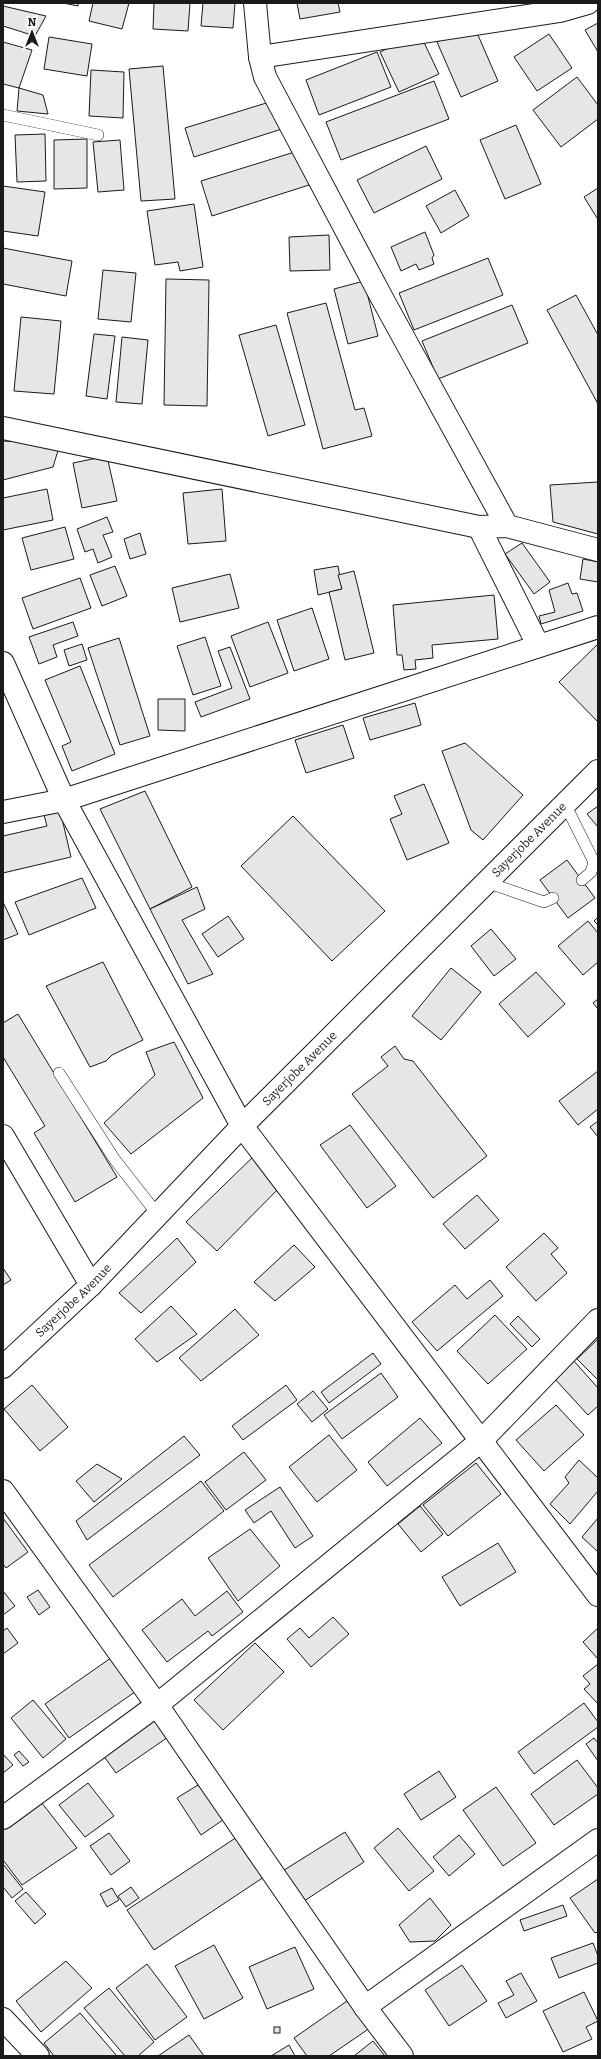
<svg xmlns="http://www.w3.org/2000/svg" width="601" height="2059" font-family="Bitter,serif">
	<style>
		.building { fill: #e6e6e6; stroke: #1a1a1a }
		.lines { fill: none; stroke-linecap: round; stroke-linejoin: round }
		.lane-casing { stroke: #1a1a1a; stroke-width: 12 }
		.street-casing { stroke: #1a1a1a; stroke-width: 24 }
		.primary-casing { stroke: #1a1a1a; stroke-width: 24 }
		.lane { stroke: #fff; stroke-width: 11 }
		.street { stroke: #fff; stroke-width: 22 }
		.primary { stroke: #fff; stroke-width: 22 }
		.labels { text-anchor: middle; dominant-baseline: central; stroke-width: 3; stroke-linejoin: round; paint-order: stroke }
		.street-label { font-size: 12px; fill: #1a1a1a; stroke: #fff }
	</style>
	<rect width="100%" height="100%" fill="#fff"/>
	<g class="building">
		<path d="M63,3H78V6Z"/>
		<path d="M93,3H129L122,29L89,21Z"/>
		<path d="M154,3H190L188,31L153,29Z"/>
		<path d="M203,3H235L233,28L201,26Z"/>
		<path d="M297,3H338L340,12L300,19Z"/>
		<path d="M3,6L46,16L35,36L3,26Z"/>
		<path d="M598,23V52L585,30Z"/>
		<path d="M474,26L498,81L461,97L437,42Z"/>
		<path d="M420,34L439,74L399,92L380,52Z"/>
		<path d="M549,34L572,68L537,91L514,57Z"/>
		<path d="M49,37L92,44L87,76L44,69Z"/>
		<path d="M3,42L32,50L19,88L3,84Z"/>
		<path d="M377,52L391,87L319,115L306,80Z"/>
		<path d="M163,66L175,199L141,201L129,69Z"/>
		<path d="M91,70L124,72L123,118L89,116Z"/>
		<path d="M577,77L598,105V119L561,147L533,110Z"/>
		<path d="M434,81L449,119L341,160L326,122Z"/>
		<path d="M19,88L43,95L48,114L17,111Z"/>
		<path d="M276,100L285,128L194,157L185,128Z"/>
		<path d="M516,125L541,184L505,199L480,140Z"/>
		<path d="M45,134L46,181L17,182L15,135Z"/>
		<path d="M87,139V188L54,189V140Z"/>
		<path d="M120,140L124,190L98,192L93,142Z"/>
		<path d="M426,146L442,179L374,213L357,180Z"/>
		<path d="M298,151L309,185L212,216L201,181Z"/>
		<path d="M3,186L45,192L38,236L3,231Z"/>
		<path d="M598,188V218H597L584,197Z"/>
		<path d="M455,190L469,216L441,233L426,206Z"/>
		<path d="M194,204L203,267L180,271L178,262L155,265L147,211Z"/>
		<path d="M425,232L434,255L432,258L434,264L419,270L416,264L401,271L391,247Z"/>
		<path d="M329,235L330,270L290,271L289,237Z"/>
		<path d="M3,248L72,261L66,296L3,284Z"/>
		<path d="M488,258L503,295L414,330L399,293Z"/>
		<path d="M103,270L136,273L131,322L98,319Z"/>
		<path d="M166,279L209,280L207,406L164,405Z"/>
		<path d="M364,281L378,336L348,344L334,289Z"/>
		<path d="M576,295L598,335V404L547,310Z"/>
		<path d="M326,303L355,410L364,408L372,436L323,449L287,313Z"/>
		<path d="M512,305L528,343L438,379L422,341Z"/>
		<path d="M21,317L61,321L54,394L14,391Z"/>
		<path d="M276,325L305,425L268,436L239,335Z"/>
		<path d="M94,334L115,336L107,399L86,396Z"/>
		<path d="M122,337L148,340L142,404L116,402Z"/>
		<path d="M3,441L60,444L53,467L3,480Z"/>
		<path d="M107,456L117,501L82,508L73,463Z"/>
		<path d="M598,482V534L553,522L550,485Z"/>
		<path d="M47,489L53,520L3,530V498Z"/>
		<path d="M222,489L226,541L188,544L183,493Z"/>
		<path d="M107,517L113,532L103,535L112,557L98,563L93,549L85,552L77,529Z"/>
		<path d="M65,527L74,559L31,570L22,538Z"/>
		<path d="M140,533L146,554L130,559L124,539Z"/>
		<path d="M522,543L550,582L534,594L505,554Z"/>
		<path d="M583,559L598,562V582L580,579Z"/>
		<path d="M115,566L127,596L102,606L90,575Z"/>
		<path d="M338,566L342,589L318,595L314,570Z"/>
		<path d="M354,571L374,653L345,660L329,592L342,589L338,575Z"/>
		<path d="M230,574L239,608L180,622L172,588Z"/>
		<path d="M80,578L91,608L33,629L22,598Z"/>
		<path d="M568,583L572,594L577,593L583,611L541,624L539,616L555,612L549,590Z"/>
		<path d="M494,595L498,639L432,645L433,658L415,660L416,669L404,670L402,655H397L393,605Z"/>
		<path d="M312,608L329,659L294,671L277,620Z"/>
		<path d="M73,622L78,636L53,645L57,657L39,664L29,637Z"/>
		<path d="M268,622L288,673L250,687L231,636Z"/>
		<path d="M205,637L221,686L193,695L177,646Z"/>
		<path d="M119,638L150,736L120,745L88,648Z"/>
		<path d="M82,644L87,660L69,666L64,650Z"/>
		<path d="M598,644V722L559,682Z"/>
		<path d="M230,647L250,699L201,717L195,702L232,688L218,651Z"/>
		<path d="M80,666L115,754L72,771L62,746L71,742L45,680Z"/>
		<path d="M158,699H185V731L158,730Z"/>
		<path d="M415,703L421,725L370,740L363,718Z"/>
		<path d="M343,725L354,758L306,773L295,740Z"/>
		<path d="M465,743L523,795L483,840L471,830L442,751Z"/>
		<path d="M424,784L449,843L407,860L390,819L402,814L394,796Z"/>
		<path d="M145,791L192,887L150,909L100,809Z"/>
		<path d="M598,806V827L587,814Z"/>
		<path d="M60,810L71,857L3,873V836L47,826L44,815Z"/>
		<path d="M293,816L385,911L332,961L241,866Z"/>
		<path d="M567,860L595,898L568,918L540,880Z"/>
		<path d="M82,878L96,908L29,935L15,902Z"/>
		<path d="M197,887L205,909L182,920L213,974L188,984L150,909Z"/>
		<path d="M3,902L18,934L3,940Z"/>
		<path d="M228,916L244,939L218,957L202,934Z"/>
		<path d="M598,917V925L594,921Z"/>
		<path d="M588,921L598,933V962L583,975L558,946Z"/>
		<path d="M491,929L516,959L494,976L471,946Z"/>
		<path d="M103,962L143,1040L112,1055L106,1061L90,1067L46,986Z"/>
		<path d="M451,968L481,992L441,1040L412,1016Z"/>
		<path d="M536,972L565,1004L528,1037L499,1004Z"/>
		<path d="M598,999V1009L593,1003Z"/>
		<path d="M18,1014L117,1177L75,1202L34,1133L45,1126L3,1057V1023Z"/>
		<path d="M174,1042L203,1098L131,1154L104,1123L155,1075L146,1052Z"/>
		<path d="M395,1046L404,1059L413,1061L487,1156L433,1198L352,1094L388,1066L381,1057Z"/>
		<path d="M598,1071V1109L578,1125L559,1101Z"/>
		<path d="M598,1121V1137L590,1127Z"/>
		<path d="M350,1125L396,1186L367,1208L320,1145Z"/>
		<path d="M258,1152L285,1182L217,1251L186,1222Z"/>
		<path d="M477,1195L499,1220L465,1249L443,1224Z"/>
		<path d="M544,1233L558,1248L551,1254L567,1273L536,1301L506,1267Z"/>
		<path d="M177,1238L196,1262L141,1313L119,1293Z"/>
		<path d="M294,1245L315,1267L275,1301L254,1282Z"/>
		<path d="M3,1268L11,1280L3,1285Z"/>
		<path d="M490,1280L503,1296L437,1351L412,1322L455,1285L467,1299Z"/>
		<path d="M171,1306L197,1334L157,1362L135,1339Z"/>
		<path d="M235,1309L259,1335L201,1381L179,1358Z"/>
		<path d="M495,1315L527,1349L488,1384L457,1351Z"/>
		<path d="M518,1316L540,1339L532,1347L510,1324Z"/>
		<path d="M598,1339V1380L577,1359Z"/>
		<path d="M373,1353L381,1364L329,1403L321,1392Z"/>
		<path d="M573,1360L598,1388V1406L588,1415L554,1378Z"/>
		<path d="M381,1373L398,1397L342,1439L324,1415Z"/>
		<path d="M32,1385L68,1427L40,1451L4,1409Z"/>
		<path d="M286,1385L297,1400L243,1440L232,1426Z"/>
		<path d="M313,1391L328,1409L312,1422L297,1404Z"/>
		<path d="M556,1405L584,1435L544,1471L516,1440Z"/>
		<path d="M420,1418L442,1443L387,1486L368,1462Z"/>
		<path d="M329,1435L357,1470L317,1502L289,1467Z"/>
		<path d="M184,1436L200,1455L87,1540L76,1521Z"/>
		<path d="M244,1452L266,1480L226,1510L205,1482Z"/>
		<path d="M579,1460L598,1478V1491L570,1524L550,1504L569,1483L565,1477Z"/>
		<path d="M476,1463L501,1494L448,1536L423,1505Z"/>
		<path d="M97,1464L122,1479L94,1502L76,1481Z"/>
		<path d="M201,1481L224,1511L113,1597L89,1565Z"/>
		<path d="M280,1487L313,1536L295,1548L271,1511L254,1523L245,1510Z"/>
		<path d="M420,1506L443,1534L421,1552L398,1524Z"/>
		<path d="M3,1518L28,1552L6,1568L3,1564Z"/>
		<path d="M598,1518V1552L582,1537Z"/>
		<path d="M250,1529L280,1566L238,1601L208,1558Z"/>
		<path d="M498,1543L516,1572L460,1606L442,1577Z"/>
		<path d="M38,1590L50,1607L39,1615L27,1597Z"/>
		<path d="M3,1591L15,1606L3,1615Z"/>
		<path d="M227,1591L243,1612L212,1636L208,1631L167,1662L142,1630L182,1599L195,1616Z"/>
		<path d="M333,1617L349,1634L311,1667L287,1639L300,1628L309,1638Z"/>
		<path d="M7,1628L18,1643L3,1654V1631Z"/>
		<path d="M598,1628V1659L583,1642Z"/>
		<path d="M255,1643L284,1672L223,1730L194,1700Z"/>
		<path d="M118,1653L142,1687L69,1738L45,1704Z"/>
		<path d="M598,1664V1704L584,1689L590,1684L583,1676Z"/>
		<path d="M33,1700L66,1739L43,1758L11,1718Z"/>
		<path d="M584,1703L598,1722V1727L534,1774L518,1752Z"/>
		<path d="M159,1717L171,1735L116,1773L103,1755Z"/>
		<path d="M594,1738L598,1743V1761L586,1744Z"/>
		<path d="M19,1751L29,1762L23,1766L14,1755Z"/>
		<path d="M3,1754L13,1765L3,1773Z"/>
		<path d="M577,1760L598,1788V1794L554,1825L531,1794Z"/>
		<path d="M439,1771L456,1797L421,1820L404,1794Z"/>
		<path d="M206,1780L230,1815L201,1835L177,1798Z"/>
		<path d="M88,1783L114,1816L85,1837L59,1805Z"/>
		<path d="M496,1787L536,1843L503,1866L463,1810Z"/>
		<path d="M38,1798L77,1848L22,1885L3,1860V1824Z"/>
		<path d="M398,1828L434,1871L409,1891L374,1848Z"/>
		<path d="M345,1832L364,1862L301,1903L281,1872Z"/>
		<path d="M109,1833L130,1861L111,1875L90,1846Z"/>
		<path d="M243,1833L270,1873L154,1950L127,1910Z"/>
		<path d="M459,1835L475,1854L449,1876L433,1857Z"/>
		<path d="M3,1864L23,1889L12,1898L3,1887Z"/>
		<path d="M598,1879V1932L595,1933L570,1898Z"/>
		<path d="M131,1887L139,1898L126,1907L118,1896Z"/>
		<path d="M112,1888L119,1900L107,1907L100,1894Z"/>
		<path d="M26,1892L46,1914L35,1924L15,1901Z"/>
		<path d="M430,1898L451,1925L435,1941L410,1942L399,1925Z"/>
		<path d="M563,1905L567,1916L524,1931L520,1920Z"/>
		<path d="M593,1943L598,1956V1963L559,1978L551,1958Z"/>
		<path d="M214,1945L243,1998L204,2019L175,1966Z"/>
		<path d="M295,1947L314,1989L267,2009L249,1967Z"/>
		<path d="M66,1961L92,1988L41,2032L16,2001Z"/>
		<path d="M147,1964L187,2017L155,2040L116,1988Z"/>
		<path d="M462,1965L487,2001L449,2026L425,1990Z"/>
		<path d="M521,1973L537,2001L506,2018L498,2003L514,1995L506,1981Z"/>
		<path d="M109,1988L154,2042L138,2056H125L84,2008Z"/>
		<path d="M584,1992L598,2021L586,2027L592,2039L563,2052L543,2011Z"/>
		<path d="M350,1999L370,2028L329,2056H307L294,2038Z"/>
		<path d="M80,2013L117,2056H54L44,2043Z"/>
		<rect x="274" y="2027" width="6" height="6"/>
		<path d="M189,2035L204,2056H158Z"/>
		<path d="M373,2041L385,2056H354Z"/>
		<path d="M289,2045L295,2056H271Z"/>
	</g>
	<g class="lines">
		<defs>
			<g id="lane">
				<path d="M3,115L98,135"/>
				<path d="M565,804L594,862L591,872L582,880"/>
				<path d="M486,882L544,902L553,898"/>
				<path d="M59,1073L115,1160L158,1215"/>
			</g>
			<g id="street">
				<path d="M255,3L260,57L265,77L383,300L507,526"/>
				<path d="M260,57L560,11L588,3"/>
				<path d="M3,428L479,527L507,526L598,550"/>
				<path d="M479,527L538,645"/>
				<path d="M3,663L64,800L242,1126L598,1595"/>
				<path d="M3,812L64,800L598,627"/>
				<path d="M3,1136L91,1285"/>
				<path d="M3,1491L157,1705L365,2007L402,2056"/>
				<path d="M3,1818L157,1705L482,1440L598,1320"/>
				<path d="M365,2007L598,1840"/>
				<path d="M3,2019L38,2056"/>
			</g>
			<g id="primary">
				<path id="s1" d="M3,1367L91,1285L242,1126L598,771"/>
			</g>
		</defs>
		<use href="#lane" class="lane-casing"/>
		<use href="#street" class="street-casing"/>
		<use href="#primary" class="primary-casing"/>
		<use href="#lane" class="lane"/>
		<use href="#street" class="street"/>
		<use href="#primary" class="primary"/>
	</g>
	<g class="labels">
		<g class="street-label">
			<text stroke="none"><textPath href="#s1" startOffset="745">Sayerjobe Avenue</textPath></text>
			<text stroke="none"><textPath href="#s1" startOffset="421">Sayerjobe Avenue</textPath></text>
			<text stroke="none"><textPath href="#s1" startOffset="97">Sayerjobe Avenue</textPath></text>
		</g>
	</g>
	<rect width="601" height="2059" fill="none" stroke="#1a1a1a" stroke-width="8"/>
	<g transform="translate(32 32)" stroke="#ffffff" stroke-width="3" paint-order="stroke">
	<path d="M0-3L7 15L0 10L-7 15Z" fill="#1a1a1a"/>
	<text y="-6" font-size="11" font-weight="bold" text-anchor="middle" fill="#1a1a1a">N</text>
	</g>
</svg>
